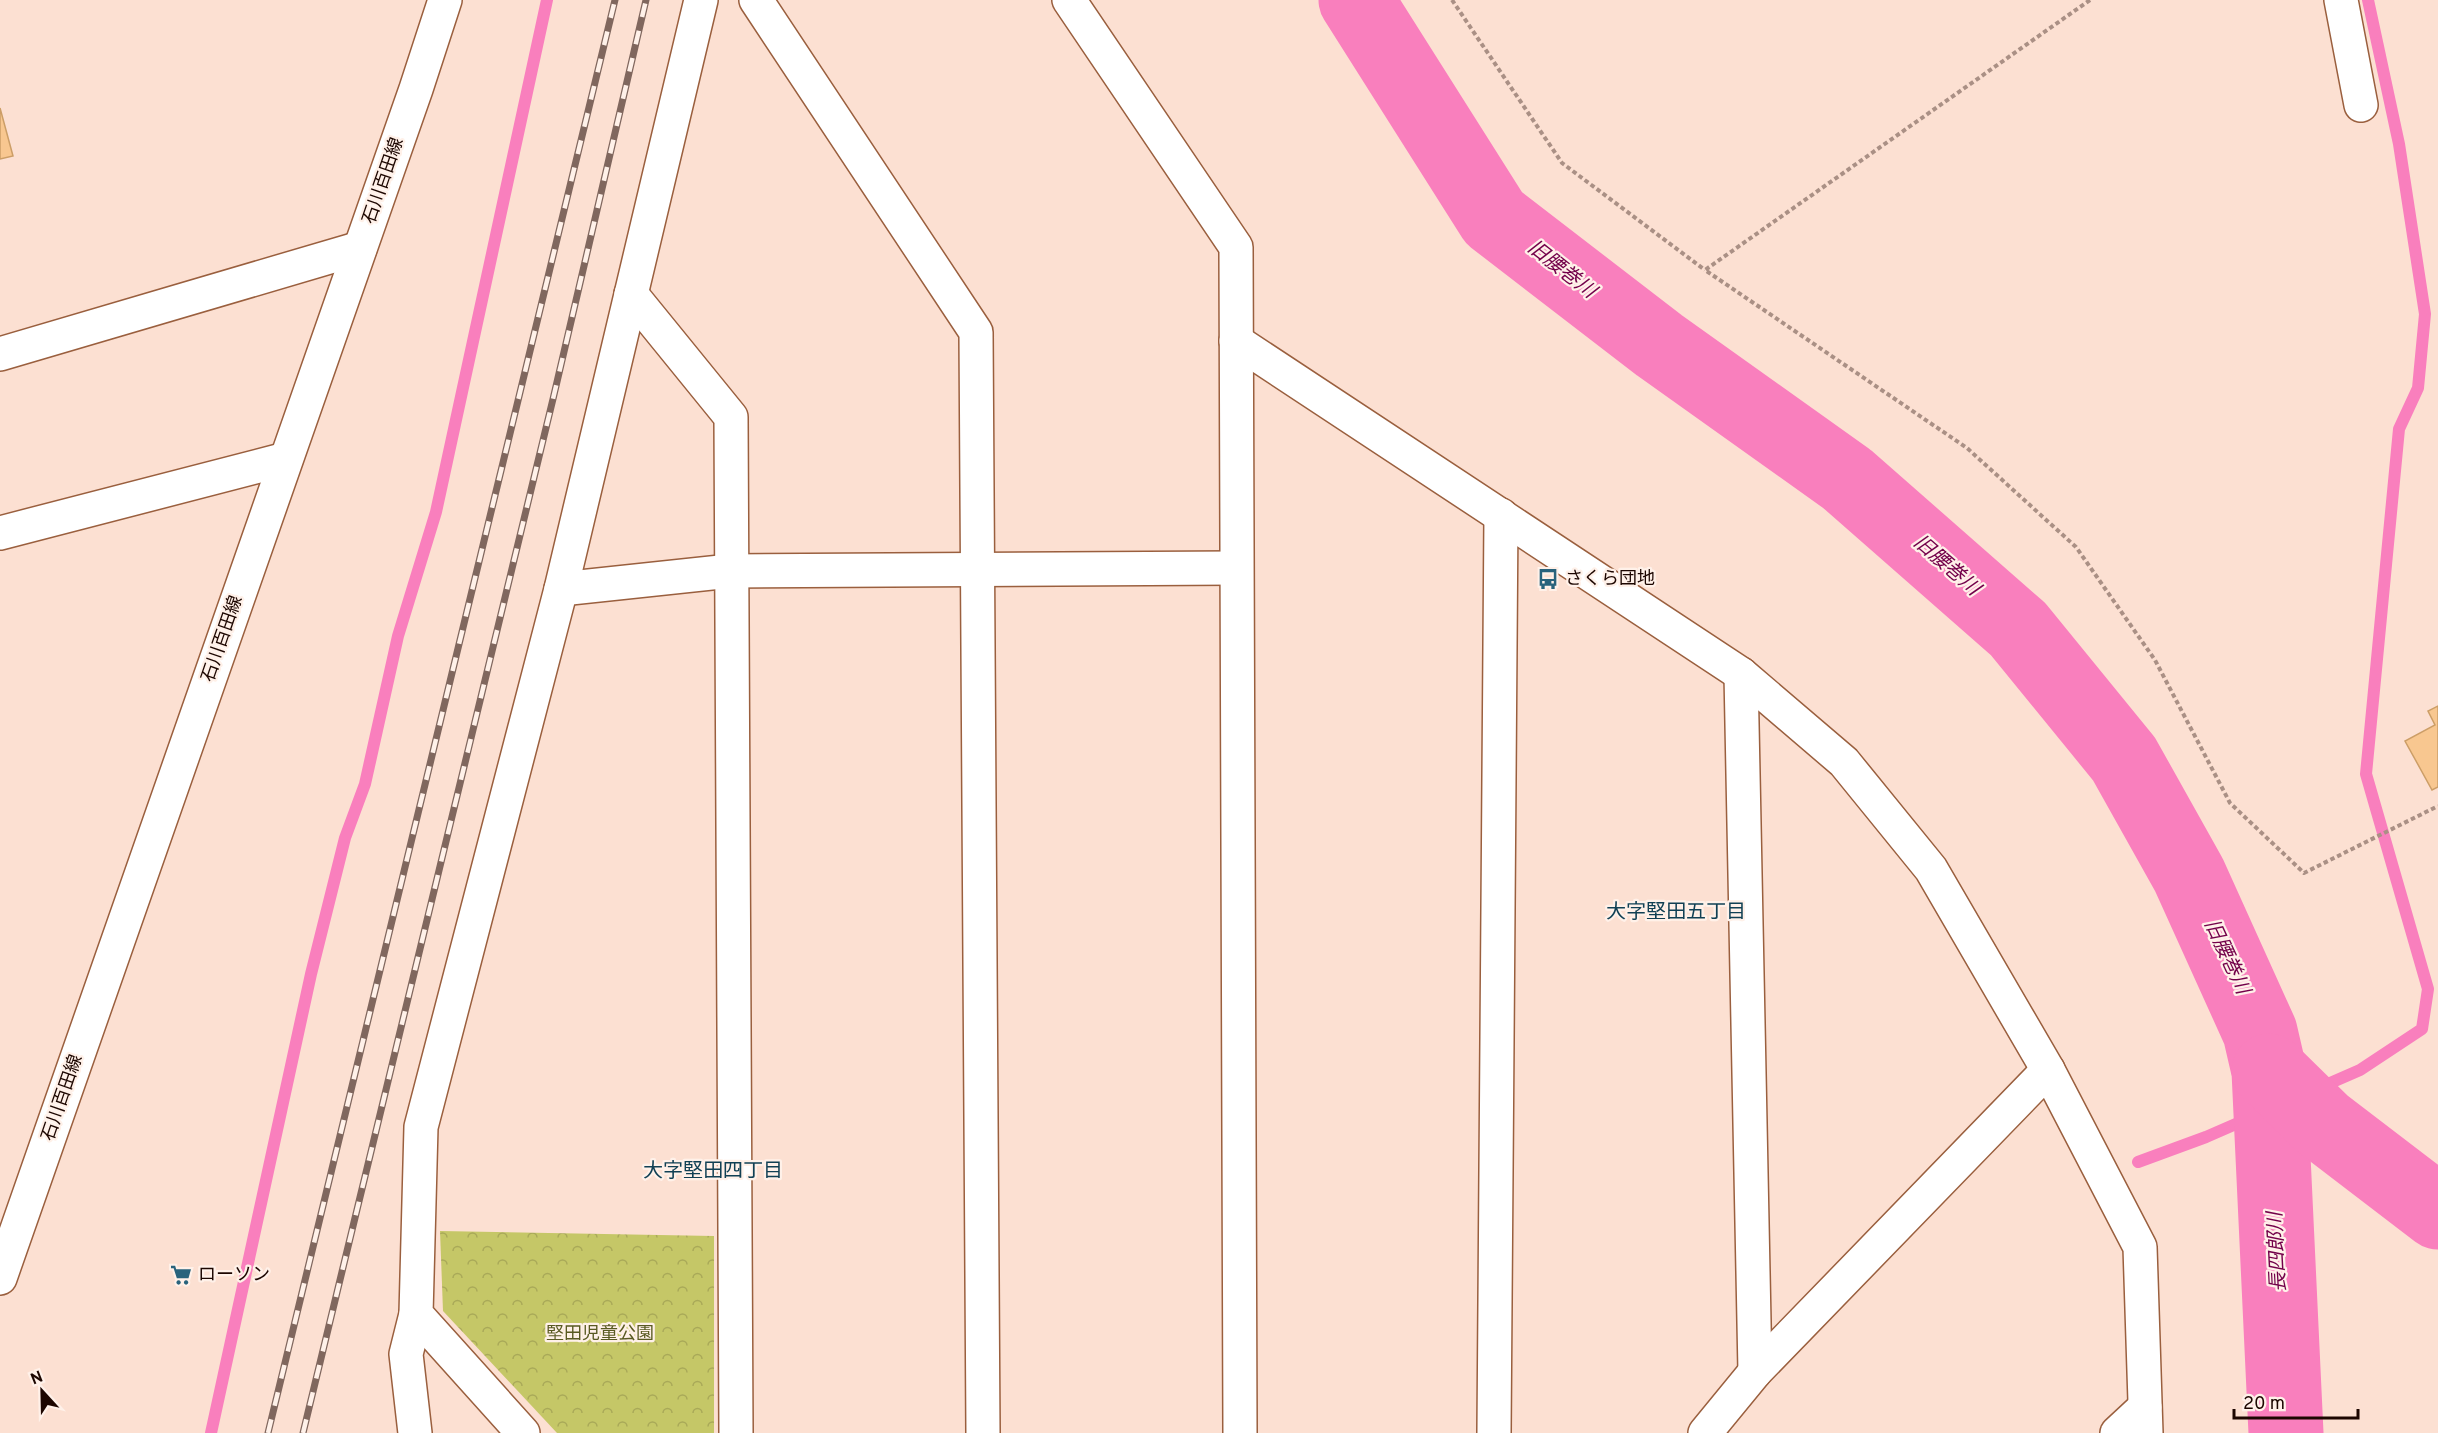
<svg xmlns="http://www.w3.org/2000/svg" width="2438" height="1433" font-family="Overpass,'Noto Sans JP',sans-serif">
	<style>
		.park { fill: url(#park-crowns) }
		.lines { fill: none; stroke-linecap: round; stroke-linejoin: round }
		.stream { stroke: #f97fbd; stroke-width: 12 }
		.river { stroke: #f97fbd; stroke-width: 75 }
		.building { fill: #f8c790; stroke: #cc9e67; stroke-width: 1.5 }
		.minor-casing { stroke: #9a5f3e; stroke-width: 36 }
		.secondary-casing { stroke: #9a5f3e; stroke-width: 36 }
		.path { stroke: #aa9085; stroke-width: 4; stroke-dasharray: 4.5 3; stroke-linecap: butt }
		.minor { stroke: #fff; stroke-width: 33 }
		.secondary { stroke: #fff; stroke-width: 33 }
		.rail-casing { stroke: #80675e; stroke-width: 7 }
		.rail { stroke: #fff1e9; stroke-width: 4.5; stroke-dasharray: 14; stroke-linecap: butt }
		.labels { text-anchor: middle; dominant-baseline: central; stroke-width: 4.5; stroke-linejoin: round; paint-order: stroke }
		.street-label { font-size: 18px; fill: #1c0600; stroke: #fff1e9 }
		.poi-label { font-size: 18px; fill: #1c0600; stroke: #fff1e9; text-anchor: start }
		.park-label { font-size: 18px; fill: #595a22; stroke: #fff1e9 }
		.water-label { font-size: 20px; font-style: italic; fill: #73004a; stroke: #fff1e9 }
		.neighbourhood-label { font-size: 20px; fill: #114054; stroke: #fff1e9 }
	</style>
	<defs>
		<pattern id="park-crowns" width="20" height="18" patternUnits="userSpaceOnUse" patternTransform="scale(1.5)"><rect width="20" height="18" fill="#c5c767"/><path d="M2 6a3 3 0 1 1 6 0M12 15a3 3 0 1 1 6 0" fill="none" stroke="#a9a958"/></pattern>
	</defs>
	<rect width="100%" height="100%" fill="#fce0d2"/>
	<path class="park" d="M440,1231L714,1236V1433H557L443,1311Z"/>
	<g class="lines">
		<g class="stream">
			<path d="M2138,1162L2206,1137L2360,1070L2422,1029L2428,989L2366,774L2399,429L2418,388L2425,314L2399,144L2368,0"/>
			<path d="M211,1433L311,974L345,838L365,784L398,636L436,512L547,0"/>
		</g>
		<g class="river">
			<path d="M1356,0L1494,218L1659,345L1847,479L2018,629L2124,759L2189,875L2260,1032L2269,1071L2286,1433"/>
			<path d="M2269,1071L2323,1124L2438,1212"/>
		</g>
	</g>
	<g class="building">
		<path d="M0,108L13,156L0,159Z"/>
		<path d="M2438,706V787L2432,790L2405,741L2435,725L2428,711Z"/>
	</g>
	<g class="lines">
		<defs>
			<g id="minor">
				<path d="M756,0L976,332L983,1433"/>
				<path d="M1069,0L1236,247L1240,1433"/>
				<path d="M2341,0L2361,105"/>
				<path d="M631,294L731,417L736,1433"/>
				<path d="M1236,341L1741,674L1844,762L1931,869L2048,1070L2140,1247L2146,1433"/>
				<path d="M0,354L360,248"/>
				<path d="M0,533L286,459"/>
				<path d="M561,589L730,571L1236,568"/>
				<path d="M1741,674L1755,1372"/>
				<path d="M415,1433L406,1354L416,1314"/>
				<path d="M523,1433L416,1314L421,1127L561,589L701,0"/>
				<path d="M1494,1433L1501,515"/>
				<path d="M1705,1433L1755,1372L2048,1070"/>
				<path d="M2117,1433L2145,1407"/>
			</g>
			<path id="secondary" d="M0,1278L416,89L445,0"/>
		</defs>
		<use href="#minor" class="minor-casing"/>
		<use href="#secondary" class="secondary-casing"/>
		<g class="path">
			<path d="M1452,0L1562,163L1705,270"/>
			<path d="M2090,0L1705,270L1967,448L2076,547L2155,660L2230,803L2304,873L2438,806"/>
		</g>
		<use href="#minor" class="minor"/>
		<use href="#secondary" class="secondary"/>
		<defs>
			<g id="rail">
				<path d="M268,1433L615,0"/>
				<path d="M303,1433L553,399L646,0"/>
			</g>
		</defs>
		<use href="#rail" class="rail-casing"/>
		<use href="#rail" class="rail"/>
	</g>
	<defs>
		<symbol id="bus-bare" viewBox="-9 -9 18 18"><path d="M-5-6H5V4H4V6H2V4H-2V6H-4V4H-5ZM-3.5-4V0h7V-4ZM-3.5 1.2v1.5H-2V1.2ZM2 1.2v1.5H3.5V1.2Z" fill="#29637c" stroke="#fff1e9" stroke-width="2.5" paint-order="stroke"/></symbol>
		<symbol id="supermarket-bare" viewBox="-9 -9 18 18"><path d="M-6-5.5h2.5l.6 2H6L4.5 2H-2.5L-4.4-4H-6ZM-1.5 3.2a1.3 1.3 0 1 0 .1 0ZM3 3.2a1.3 1.3 0 1 0 .1 0Z" fill="#29637c" stroke="#fff1e9" stroke-width="2.5" paint-order="stroke"/></symbol>
	</defs>
	<g fill-rule="evenodd">
		<use href="#bus-bare" x="1533" y="564" width="30" height="30"/>
		<use href="#supermarket-bare" x="166" y="1260" width="30" height="30"/>
	</g>
	<g class="labels">
		<g class="street-label">
			<text transform="translate(384 181) rotate(-71)">石川百田線</text>
			<text transform="translate(223 639) rotate(-71)">石川百田線</text>
			<text transform="translate(63 1098) rotate(-71)">石川百田線</text>
		</g>
		<g class="poi-label">
			<text x="1565" y="579">さくら団地</text>
			<text x="198" y="1275">ローソン</text>
		</g>
		<g class="park-label">
			<text x="600" y="1334">堅田児童公園</text>
		</g>
		<g class="water-label">
			<text transform="translate(1561 270) rotate(38)">旧腰巻川</text>
			<text transform="translate(1946 566) rotate(41)">旧腰巻川</text>
			<text transform="translate(2226 957) rotate(65)">旧腰巻川</text>
			<text transform="translate(2278 1252) rotate(-93)">長四郎川</text>
		</g>
		<g class="neighbourhood-label">
			<text x="1676" y="913">大字堅田五丁目</text>
			<text x="713" y="1172">大字堅田四丁目</text>
		</g>
	</g>
	<g transform="translate(42 1391) rotate(338)" stroke="#fff1e9" stroke-width="4.5" paint-order="stroke">
	<path d="M0-4.5L10 22L0 15L-10 22Z" fill="#1c0600"/>
	<text y="-9" font-size="16" font-weight="bold" text-anchor="middle" fill="#1c0600">N</text>
	</g>
	<path d="M2234 1409v9h124v-9" fill="none" stroke="#1c0600" stroke-width="3"/>
	<text x="2243" y="1409" font-size="18" fill="#1c0600" stroke="#fff1e9" stroke-width="4.5" paint-order="stroke">20 m</text>
</svg>
